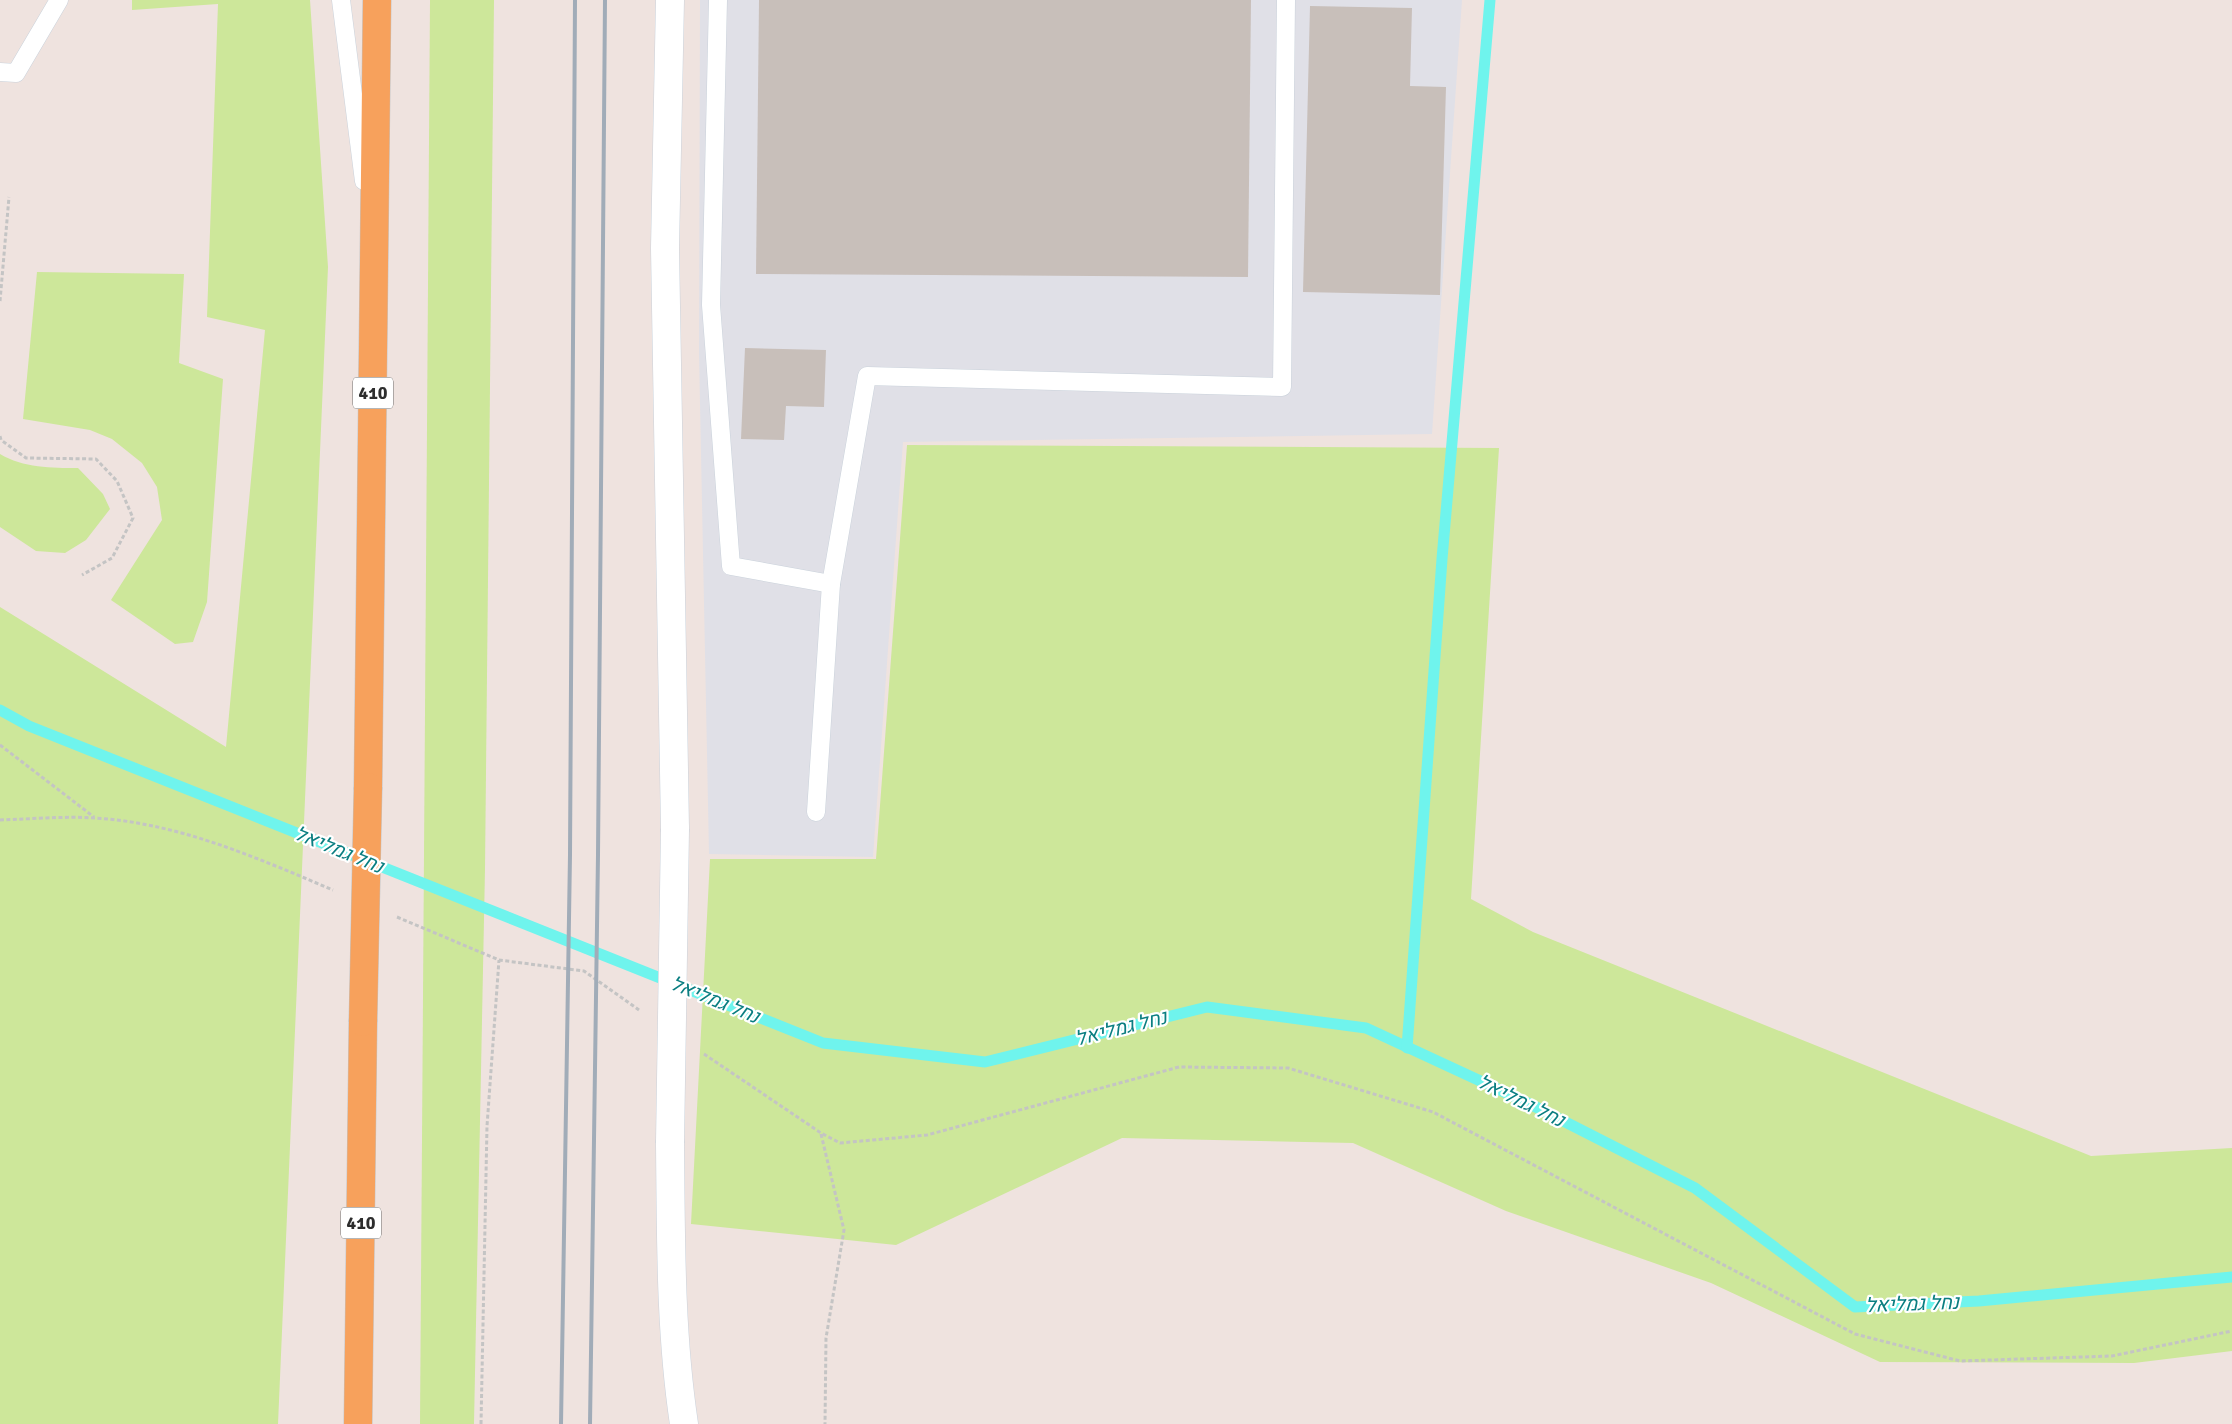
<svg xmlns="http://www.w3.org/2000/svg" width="2232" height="1424" font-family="Signika,Heebo,sans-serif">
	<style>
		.industrial { fill: #e0e0e7 }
		.green { fill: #cde79a }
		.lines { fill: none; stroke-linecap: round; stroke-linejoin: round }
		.stream { stroke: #6ff4ed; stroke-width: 11 }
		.building { fill: #c8bfba }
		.service-casing { stroke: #cad2db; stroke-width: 19 }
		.minor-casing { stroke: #cad2db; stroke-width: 29 }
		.primary-casing { stroke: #c4c4c4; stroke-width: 29 }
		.path { stroke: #c4c4c4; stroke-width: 3; stroke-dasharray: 4 2.5; stroke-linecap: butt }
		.service { stroke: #fff; stroke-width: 18 }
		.minor { stroke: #fff; stroke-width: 28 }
		.primary { stroke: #f7a15c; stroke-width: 28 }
		.rail { stroke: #a1acb8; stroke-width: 4 }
		.minor-bridge-casing { stroke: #cad2db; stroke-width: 29; stroke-linecap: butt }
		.primary-bridge-casing { stroke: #c4c4c4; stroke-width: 29; stroke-linecap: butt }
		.minor-bridge { stroke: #fff; stroke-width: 28 }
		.primary-bridge { stroke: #f7a15c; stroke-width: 28 }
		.labels { text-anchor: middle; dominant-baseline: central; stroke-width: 4.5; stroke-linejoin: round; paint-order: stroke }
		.shield { fill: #fff; stroke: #6c6c6c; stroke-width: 1 }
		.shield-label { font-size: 18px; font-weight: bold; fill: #2d2d2d }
		.water-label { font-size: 20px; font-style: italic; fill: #0a7e81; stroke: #fff }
	</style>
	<rect width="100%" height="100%" fill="#efe3df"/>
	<path class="industrial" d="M700,0H1462L1432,434L903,442L873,857L709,854L699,353Z"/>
	<g class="green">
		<path d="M132,0H310L328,267L278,1424H0V607L226,747L265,330L207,317L218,4L132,10Z"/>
		<path d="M430,0H494L485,869L474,1424H420Z"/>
		<path d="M37,272L184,274L179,363L223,379L207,602L193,642L175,644L111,600L162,520L157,487L142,463L112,439L90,430L23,419Z"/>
		<path d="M907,445L1499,448L1471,899L1533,932L2091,1156L2232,1148V1351L2134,1363L1880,1362L1711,1283L1506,1211L1353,1143L1122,1138L896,1245L691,1224L710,859H876Z"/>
		<path d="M0,454C23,468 52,468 78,468L103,494L110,509L86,540L65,553L36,551L0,527Z"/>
	</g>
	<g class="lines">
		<g class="stream">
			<path d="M0,710L29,726L823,1043L985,1062L1207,1007L1366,1028L1530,1104L1695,1188L1855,1307L1979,1301L2232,1277"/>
			<path d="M1407,1048L1442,559L1490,0"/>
		</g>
	</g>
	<g class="building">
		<path d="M759,0H1251L1248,277L756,274Z"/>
		<path d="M1310,6L1412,8L1410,86L1446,87L1440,295L1303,292Z"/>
		<path d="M745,348L826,350L824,407L786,406L784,440L741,439Z"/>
	</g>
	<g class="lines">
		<defs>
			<g id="service">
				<path d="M341,0L364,181"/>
				<path d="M718,0L711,305L731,566L831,584"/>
				<path d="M0,72L16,73L59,0"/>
				<path d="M816,812L831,584L867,376L1282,387L1286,0"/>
			</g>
			<g id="minor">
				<path d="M670,0L665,248L675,829"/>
				<path d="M670,1143C671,1237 670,1331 684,1424"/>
			</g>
			<g id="primary">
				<path d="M368,787L377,0"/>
				<path d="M358,1424L363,1022"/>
			</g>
		</defs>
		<use href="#service" class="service-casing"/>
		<use href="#minor" class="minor-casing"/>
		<use href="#primary" class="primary-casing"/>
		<g class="path">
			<path d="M0,301L9,197"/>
			<path d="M0,436L1,440L26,458L96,459L117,481L133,518L112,558L82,575"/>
			<path d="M0,745L94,817"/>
			<path d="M0,820C31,819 64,816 95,818C179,823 257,858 333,890"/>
			<path d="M397,917L499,960L584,971L639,1010"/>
			<path d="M704,1054L821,1133L840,1143L927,1135L1179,1067L1288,1068L1433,1112L1855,1334L1960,1361L2112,1356L2232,1331"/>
			<path d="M821,1134L844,1230L826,1338L825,1424"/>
			<path d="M481,1424L487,1126L499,960"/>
		</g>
		<use href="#service" class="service"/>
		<use href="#minor" class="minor"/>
		<use href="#primary" class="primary"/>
		<g class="rail">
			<path d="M561,1424L570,855L575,0"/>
			<path d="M590,1424L598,855L605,0"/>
		</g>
		<defs>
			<path id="minor-bridge" d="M670,1143L675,829"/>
			<path id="primary-bridge" d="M363,1022L368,787"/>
		</defs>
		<use href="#minor-bridge" class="minor-bridge-casing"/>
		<use href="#primary-bridge" class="primary-bridge-casing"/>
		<use href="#minor-bridge" class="minor-bridge"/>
		<use href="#primary-bridge" class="primary-bridge"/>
	</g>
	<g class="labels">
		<g class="shield">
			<rect x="353" y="377.5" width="40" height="31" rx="4"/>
			<rect x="341" y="1207.5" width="40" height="31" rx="4"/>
		</g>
		<g class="shield-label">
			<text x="373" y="393">410</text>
			<text x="361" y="1223">410</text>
		</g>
		<g class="water-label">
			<text transform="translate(339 850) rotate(22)">נחל גמליאל</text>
			<text transform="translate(715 1000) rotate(22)">נחל גמליאל</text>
			<text transform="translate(1121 1028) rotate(-14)">נחל גמליאל</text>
			<text transform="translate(1521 1101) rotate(26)">נחל גמליאל</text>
			<text transform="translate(1912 1304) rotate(-2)">נחל גמליאל</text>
		</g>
	</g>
</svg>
